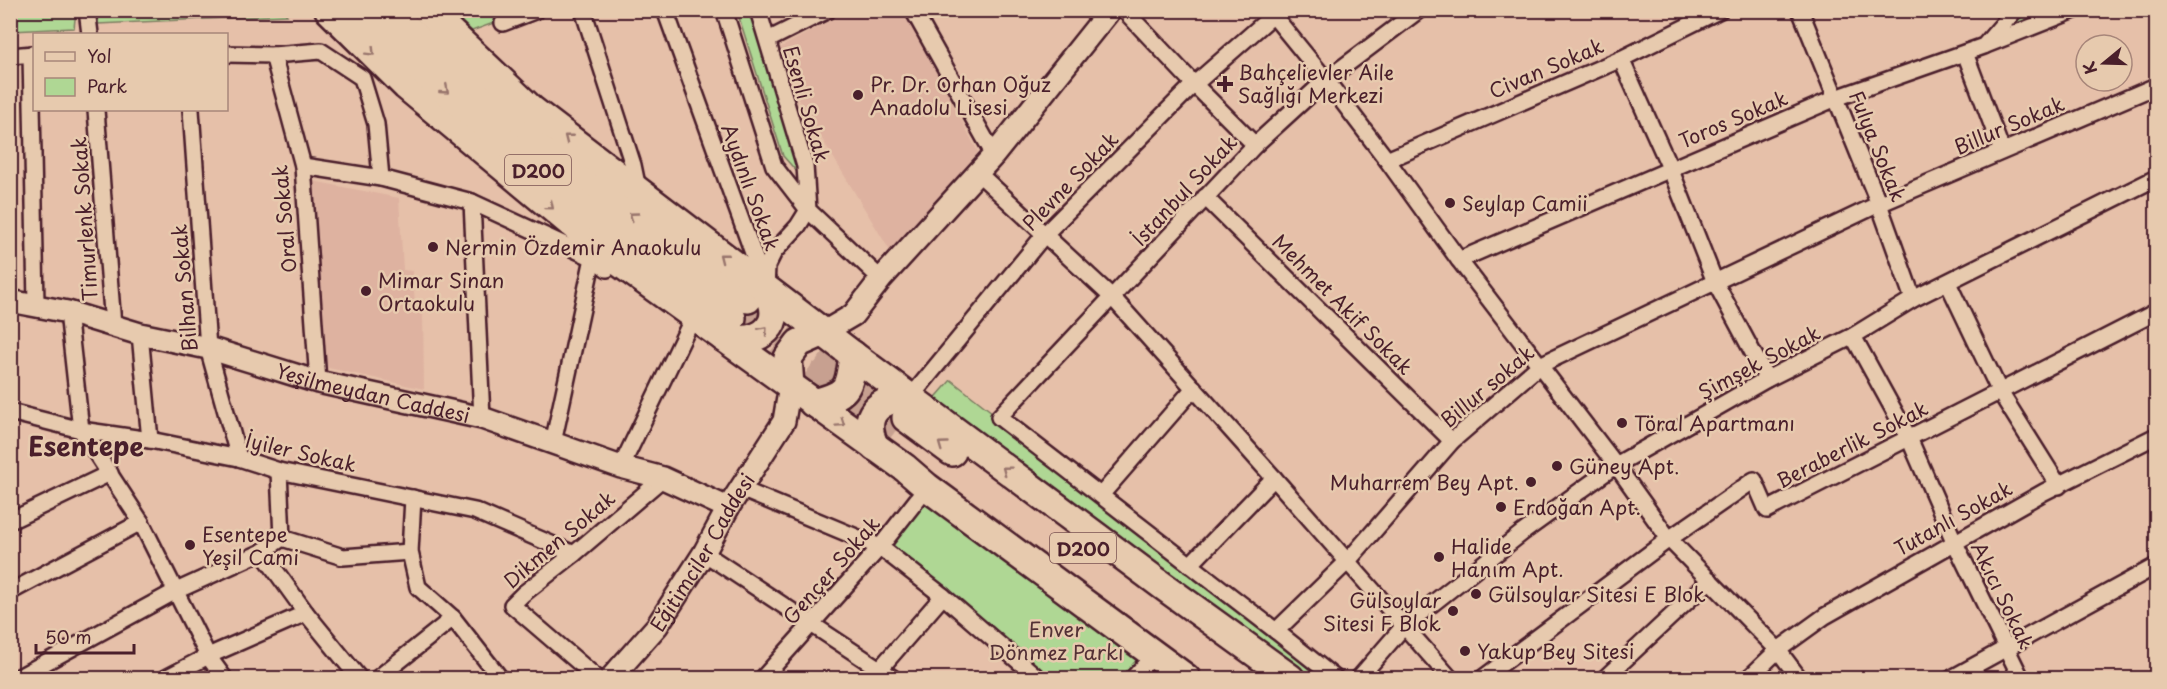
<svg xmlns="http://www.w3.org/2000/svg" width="2167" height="689" font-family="'Playpen Sans',sans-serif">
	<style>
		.built { fill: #deb2a0 }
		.green { fill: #afd794; stroke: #7c7b60; stroke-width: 1.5 }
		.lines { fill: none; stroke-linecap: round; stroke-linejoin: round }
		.highway-tunnel { stroke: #c7a090; stroke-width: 27; stroke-dasharray: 27 14; stroke-linecap: butt }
		.street-casing { stroke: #4a1f2b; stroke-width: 20 }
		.secondary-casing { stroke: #4a1f2b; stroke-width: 26 }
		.highway-casing { stroke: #4a1f2b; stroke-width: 32 }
		.street { stroke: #e7caae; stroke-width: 15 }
		.secondary { stroke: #e7caae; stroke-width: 21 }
		.highway { stroke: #e7caae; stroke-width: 27 }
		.oneway { stroke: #98746c }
		.poi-dot { fill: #4a1f2b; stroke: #e7caae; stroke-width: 2 }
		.labels { text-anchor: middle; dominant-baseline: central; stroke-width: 5; stroke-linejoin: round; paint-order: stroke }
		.shield { fill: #e7caae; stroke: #795252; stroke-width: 1.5 }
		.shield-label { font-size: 18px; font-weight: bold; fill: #4a1f2b }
		.street-label { font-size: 20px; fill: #4a1f2b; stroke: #e7caae }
		.poi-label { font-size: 20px; fill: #4a1f2b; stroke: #e7caae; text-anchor: start }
		.park-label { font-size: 20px; fill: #543136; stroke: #e7caae }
		.district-label { font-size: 26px; font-weight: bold; fill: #4a1f2b; stroke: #e7caae }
	</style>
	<rect width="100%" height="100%" fill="#e6c0a9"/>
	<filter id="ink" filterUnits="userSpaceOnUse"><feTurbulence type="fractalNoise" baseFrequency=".0167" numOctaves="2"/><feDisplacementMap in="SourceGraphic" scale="12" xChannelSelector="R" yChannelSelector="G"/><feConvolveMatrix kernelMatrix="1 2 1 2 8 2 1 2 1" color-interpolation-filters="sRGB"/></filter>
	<g filter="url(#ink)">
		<g class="built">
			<path d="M848,11H905L978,152L892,254L787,81L774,51Z"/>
			<path d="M308,180L399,198L403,270L412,271L416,312H423L424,389L324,367Z"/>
		</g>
		<g class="green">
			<path d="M99,10H283L287,15L98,24Z"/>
			<path d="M10,11H76L74,28L11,31Z"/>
			<path d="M450,11H526L472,31Z"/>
			<path d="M737,11H751L799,174L783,156Z"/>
			<path d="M2025,11H2060L2006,32Z"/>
			<path d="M951,380L1332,678H1298L930,404Z"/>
			<path d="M925,500L1074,610L1138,661L1122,678H1046L891,544Z"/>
		</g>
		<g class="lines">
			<g class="highway-tunnel">
				<path d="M756,305L902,416"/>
				<path d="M740,324L891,437"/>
			</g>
			<defs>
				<g id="street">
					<path d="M87,10L90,34"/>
					<path d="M583,10L633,165L638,189"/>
					<path d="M665,10L766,289L767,266L774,252L798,226L808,210L774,166L724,10"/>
					<path d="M758,10L805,166L808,210L881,279"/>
					<path d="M913,10L994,155"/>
					<path d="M1124,10L1194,84L1255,145"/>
					<path d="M1269,10L1326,80L1387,160L1459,260L1616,465L1669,539L1778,650L1799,678"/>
					<path d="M1800,10L1879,204L1913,299"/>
					<path d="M503,23L537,10"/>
					<path d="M768,40L828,10"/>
					<path d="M1986,45L2075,10"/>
					<path d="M1965,53L2002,151"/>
					<path d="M31,54L36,304"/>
					<path d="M226,54L273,55L321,51L362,78L376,124L381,178"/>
					<path d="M273,55L303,166L318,382"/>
					<path d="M10,56L34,54"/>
					<path d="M1621,59L1670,168L1715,282L1767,379"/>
					<path d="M96,110L113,325"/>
					<path d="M191,110L208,348L239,458"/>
					<path d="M1387,160L1621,59L1720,10"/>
					<path d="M303,166L381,178L472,202L593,258L607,269"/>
					<path d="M977,172L1113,298L1274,478L1450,678"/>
					<path d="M1205,197L1452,441"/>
					<path d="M472,202L482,418"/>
					<path d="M1459,260L1836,98L1984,46L2015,10"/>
					<path d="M1948,283L2000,392L2059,486"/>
					<path d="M68,312L81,430L141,522L208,656L224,678"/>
					<path d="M140,334L150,440"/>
					<path d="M1853,336L1909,438L1954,541L2021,678"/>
					<path d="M910,398L1045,234L1189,89L1279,10"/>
					<path d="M10,412L81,430L150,440L239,458L279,471L475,511L574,554"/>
					<path d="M553,443L593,258"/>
					<path d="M621,467L688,328"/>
					<path d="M741,489L880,547L943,596L1038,678"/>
					<path d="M1101,495L1194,388"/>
					<path d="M413,498L410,552L418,587L453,618L500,678"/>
					<path d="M10,521L110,473"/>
					<path d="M282,538L343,557L410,552"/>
					<path d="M262,552L306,613L359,678"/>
					<path d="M704,553L893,678"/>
					<path d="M1190,565L1274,478"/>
					<path d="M10,592L141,522"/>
					<path d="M1276,631L1347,562L1452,441L1540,365L1879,204L2156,86"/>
					<path d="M17,678L176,591L262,552L282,538L279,471"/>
					<path d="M166,678L208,656L306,613"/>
					<path d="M378,678L453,618"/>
					<path d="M597,678L512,605L523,594L574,554L663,478"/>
					<path d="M763,678L880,547L927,487"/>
					<path d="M872,678L943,596"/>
					<path d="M1133,678L1154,655"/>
					<path d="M1335,678L1276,631L999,417L1255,145L1326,80L1419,10"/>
					<path d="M1359,678L1404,626L1522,533L1616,465L1767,379L1853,336L1913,299L2156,178"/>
					<path d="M1483,678L1669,539L1754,480L1767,510L2156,312"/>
					<path d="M1605,678L1710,580"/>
					<path d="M1749,678L1778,650L1825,616L2044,492L2156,436"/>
					<path d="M1952,678L2156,566"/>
				</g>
				<g id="secondary">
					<path id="s1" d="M10,301L68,312L140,334L208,348L318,382L482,418L621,467L663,478L728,508"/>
					<path d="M824,332L853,315L881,279L994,155L1110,10"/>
					<path id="s2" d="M611,678L657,626L704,553L728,508L784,421L790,386"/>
				</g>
				<g id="highway">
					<path d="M329,10L406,86L609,255L905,468L927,487L1186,678"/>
					<path d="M387,10L564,167L748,299"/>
					<path d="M427,10L532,110L853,355L1163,586L1290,678"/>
					<path d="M358,16L574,201L732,318"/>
					<path d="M724,338C760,346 788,325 766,289"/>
					<path d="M790,386L788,358L799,343L824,332"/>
					<path d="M813,403C848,394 849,390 853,355"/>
					<path d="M906,418L952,452"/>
					<path d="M875,447C860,415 878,398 910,398"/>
				</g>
			</defs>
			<use href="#street" class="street-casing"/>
			<use href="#secondary" class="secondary-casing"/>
			<use href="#highway" class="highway-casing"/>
			<use href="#street" class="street"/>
			<use href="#secondary" class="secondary"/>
			<use href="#highway" class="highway"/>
		</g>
		<defs><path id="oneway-chevron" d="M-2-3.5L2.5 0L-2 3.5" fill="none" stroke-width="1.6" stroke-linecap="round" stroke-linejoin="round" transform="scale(1.5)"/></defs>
		<g class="oneway">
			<use href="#oneway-chevron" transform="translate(371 52) rotate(45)"/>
			<use href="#oneway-chevron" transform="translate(445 90) rotate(41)"/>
			<use href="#oneway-chevron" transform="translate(568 138) rotate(-142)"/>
			<use href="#oneway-chevron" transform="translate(550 206) rotate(40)"/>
			<use href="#oneway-chevron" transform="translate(633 216) rotate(-144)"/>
			<use href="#oneway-chevron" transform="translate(723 257) rotate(-142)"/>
			<use href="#oneway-chevron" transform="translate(764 330) rotate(-49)"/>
			<use href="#oneway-chevron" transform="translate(841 423) rotate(35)"/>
			<use href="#oneway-chevron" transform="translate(942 445) rotate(-144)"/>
			<use href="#oneway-chevron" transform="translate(1006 470) rotate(-143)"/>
		</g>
	</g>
	<g class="poi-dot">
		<path d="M1222 75h6v6h6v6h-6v6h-6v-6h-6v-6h6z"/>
		<circle cx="858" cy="95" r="6"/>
		<circle cx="1450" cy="203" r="6"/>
		<circle cx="433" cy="247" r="6"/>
		<circle cx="366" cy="291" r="6"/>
		<circle cx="1622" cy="423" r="6"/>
		<circle cx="1557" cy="466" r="6"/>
		<circle cx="1531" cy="482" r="6"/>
		<circle cx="1501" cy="507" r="6"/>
		<circle cx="190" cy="545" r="6"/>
		<circle cx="1439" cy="557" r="6"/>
		<circle cx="1476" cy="594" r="6"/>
		<circle cx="1453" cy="611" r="6"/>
		<circle cx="1465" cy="651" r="6"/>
	</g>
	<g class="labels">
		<g class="shield">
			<rect x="505" y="155" width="66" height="30" rx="4.5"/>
			<rect x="1050" y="533" width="66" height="30" rx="4.5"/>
		</g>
		<g class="shield-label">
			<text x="538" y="170">D200</text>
			<text x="1083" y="548">D200</text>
		</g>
		<g class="street-label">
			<text transform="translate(1546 68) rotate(-23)">Civan Sokak</text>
			<text transform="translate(807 104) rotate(74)">Esenli Sokak</text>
			<text transform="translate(1733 119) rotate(-23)">Toros Sokak</text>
			<text transform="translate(2009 125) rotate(-23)">Billur Sokak</text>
			<text transform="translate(1878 146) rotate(68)">Fulya Sokak</text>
			<text transform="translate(1070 181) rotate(-46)">Plevne Sokak</text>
			<text transform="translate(751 187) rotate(70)">Aydınlı Sokak</text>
			<text transform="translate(1184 190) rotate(-47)">İstanbul Sokak</text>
			<text transform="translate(84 219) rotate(-94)">Timurlenk Sokak</text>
			<text transform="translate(284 219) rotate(-95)">Oral Sokak</text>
			<text transform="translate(184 288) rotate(-95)">Bilhan Sokak</text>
			<text transform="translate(1343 304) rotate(45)">Mehmet Akif Sokak</text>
			<text transform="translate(1759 362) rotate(-28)">Şimşek Sokak</text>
			<text transform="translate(1487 386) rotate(-40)">Billur sokak</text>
			<text stroke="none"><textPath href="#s1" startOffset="375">Yeşilmeydan Caddesi</textPath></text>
			<text transform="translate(1852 444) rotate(-27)">Beraberlik Sokak</text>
			<text transform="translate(301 452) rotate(13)">İyiler Sokak</text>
			<text transform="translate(1953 518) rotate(-29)">Tutanlı Sokak</text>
			<text transform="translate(559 539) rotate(-40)">Dikmen Sokak</text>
			<text stroke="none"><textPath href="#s2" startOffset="156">Eğitimciler Caddesi</textPath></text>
			<text transform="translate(831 570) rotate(-49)">Gençer Sokak</text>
			<text transform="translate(2003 595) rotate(64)">Akıcı Sokak</text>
		</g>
		<g class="poi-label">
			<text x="1238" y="72">Bahçelievler Aile<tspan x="1238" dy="23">Sağlığı Merkezi</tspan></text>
			<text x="870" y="84">Pr. Dr. Orhan Oğuz<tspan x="870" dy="23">Anadolu Lisesi</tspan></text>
			<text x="1462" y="203">Seylap Camii</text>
			<text x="445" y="247">Nermin Özdemir Anaokulu</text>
			<text x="378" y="280">Mimar Sinan<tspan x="378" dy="23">Ortaokulu</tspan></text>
			<text x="1634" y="423">Töral Apartmanı</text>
			<text x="1569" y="466">Güney Apt.</text>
			<text x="1519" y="482" text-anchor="end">Muharrem Bey Apt.</text>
			<text x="1513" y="507">Erdoğan Apt.</text>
			<text x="202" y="534">Esentepe<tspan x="202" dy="23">Yeşil Cami</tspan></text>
			<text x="1451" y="546">Halide<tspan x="1451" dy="23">Hanım Apt.</tspan></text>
			<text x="1488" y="594">Gülsoylar Sitesi E Blok</text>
			<text x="1441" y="600" text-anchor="end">Gülsoylar<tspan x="1441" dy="23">Sitesi F Blok</tspan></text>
			<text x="1477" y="651">Yakup Bey Sitesi</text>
		</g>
		<g class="park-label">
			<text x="1056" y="629">Enver<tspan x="1056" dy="23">Dönmez Parkı</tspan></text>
		</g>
		<g class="district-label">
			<text x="86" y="445">Esentepe</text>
		</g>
	</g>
	<rect width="2167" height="689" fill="none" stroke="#e7caae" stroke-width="36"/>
	<rect x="18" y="18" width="2131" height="653" fill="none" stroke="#4a1f2b" stroke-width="2" filter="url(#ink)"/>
	<rect x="33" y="33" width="195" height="78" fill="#e7caae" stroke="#a8867a" stroke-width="1.5"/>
	<rect x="45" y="52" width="30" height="9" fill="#e7caae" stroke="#a8867a" stroke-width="1.5"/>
	<text x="87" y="63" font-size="18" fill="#4a1f2b">Yol</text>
	<rect x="45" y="78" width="30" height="18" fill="#afd794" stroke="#a8867a" stroke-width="1.5"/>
	<text x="87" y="93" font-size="18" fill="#4a1f2b">Park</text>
	<g transform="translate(2104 63) rotate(251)"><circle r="28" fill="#e7caae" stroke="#a8867a" stroke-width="1.5"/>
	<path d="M0-4.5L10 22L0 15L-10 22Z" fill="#4a1f2b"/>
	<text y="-9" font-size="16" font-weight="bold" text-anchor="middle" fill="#4a1f2b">K</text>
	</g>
	<path d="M36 644v9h98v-9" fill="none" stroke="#4a1f2b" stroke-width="3"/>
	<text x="45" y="644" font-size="18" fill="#4a1f2b" stroke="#e7caae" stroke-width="4.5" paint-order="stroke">50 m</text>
</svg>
